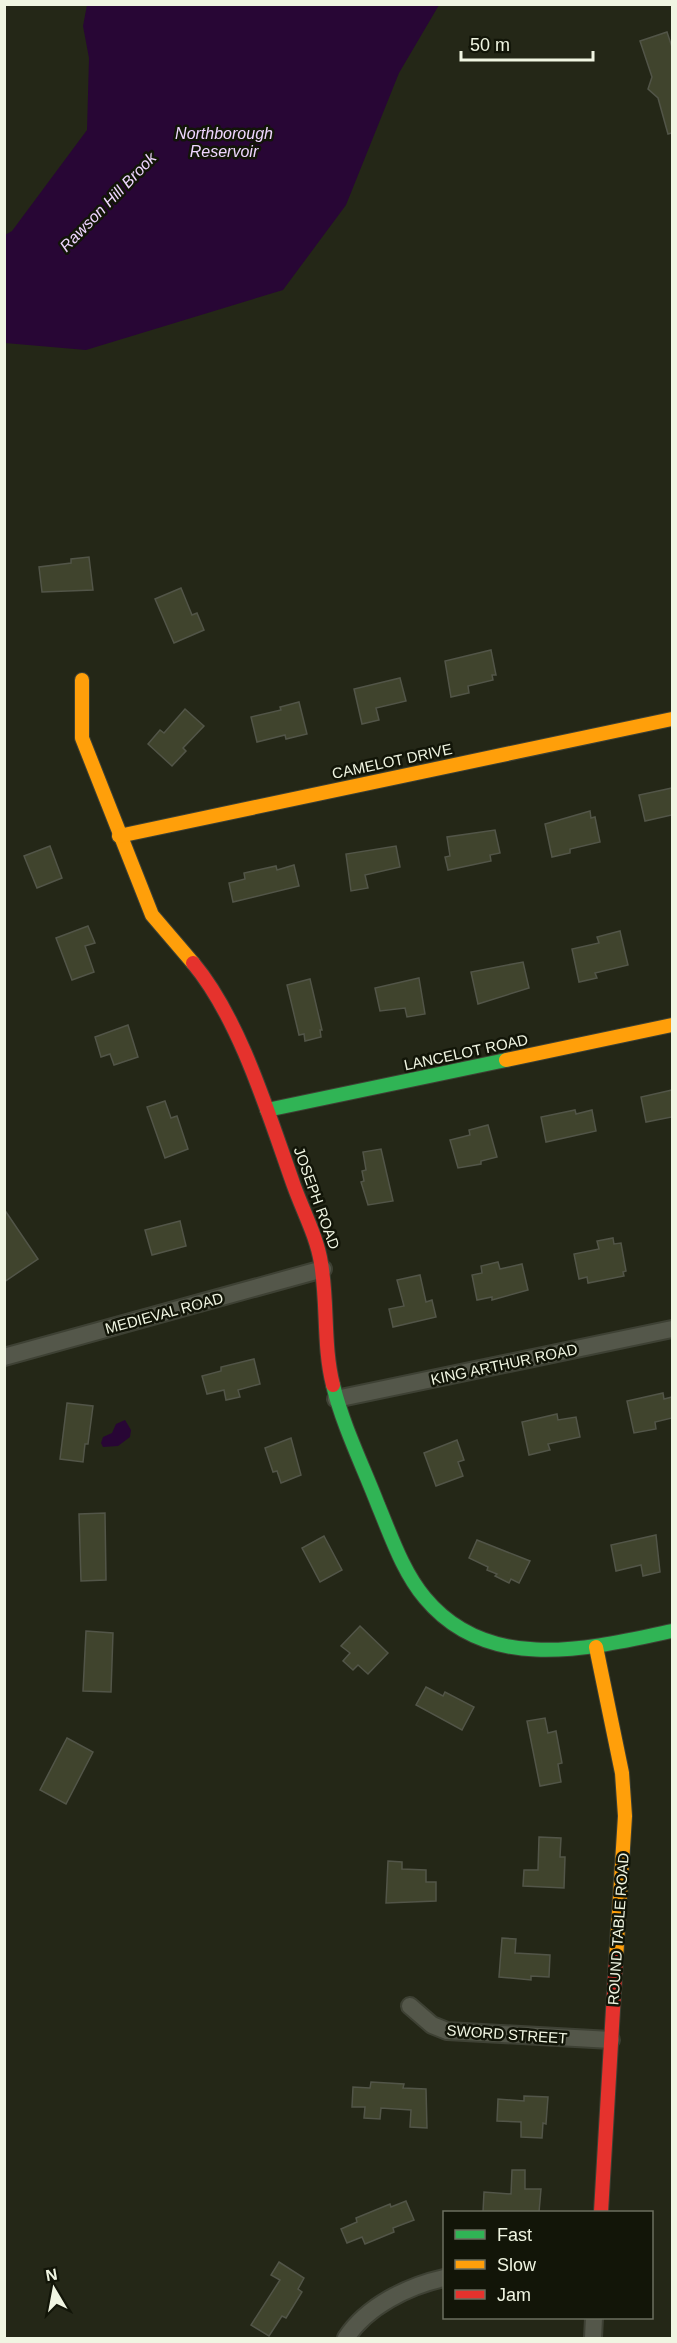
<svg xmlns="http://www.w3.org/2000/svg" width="677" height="2343" font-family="Helvetica,sans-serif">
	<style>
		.water { fill: #280635 }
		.building { fill: #40442d; stroke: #525548; stroke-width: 1.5 }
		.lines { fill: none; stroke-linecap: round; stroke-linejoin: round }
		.street-casing { stroke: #3e4134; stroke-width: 20 }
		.fast-casing { stroke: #3e4134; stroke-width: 16 }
		.slow-casing { stroke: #3e4134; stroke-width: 16 }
		.jam-casing { stroke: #3e4134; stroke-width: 16 }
		.street { stroke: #54574a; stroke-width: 16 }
		.fast { stroke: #30b455; stroke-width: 14 }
		.slow { stroke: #ff9f0a; stroke-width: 14 }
		.jam { stroke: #e5322d; stroke-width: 14 }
		.labels { text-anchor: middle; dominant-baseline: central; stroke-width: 5; stroke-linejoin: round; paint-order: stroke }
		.street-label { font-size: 15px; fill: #f0f5e2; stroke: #121508 }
		.water-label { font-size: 16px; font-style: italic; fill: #efd6ff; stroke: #121508 }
	</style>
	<rect width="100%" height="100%" fill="#242717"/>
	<g class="water">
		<path d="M87,5V4L439,5L399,73L346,205L283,290L86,350L5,343V235L12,231L87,130L89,58L83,26Z"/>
		<path d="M125,1420L131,1430L130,1437L118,1446L103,1447L101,1443L103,1437L112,1433L116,1424Z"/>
	</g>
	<g class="building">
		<path d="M667,32L672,47V133L668,134L658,98L648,89L652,77L640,41Z"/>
		<path d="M89,557L93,590L42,592L39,567L71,563V559Z"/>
		<path d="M181,588L192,615L197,613L204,630L174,643L155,599Z"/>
		<path d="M491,650L496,675H492L493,680L468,686L469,693L451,697L445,661Z"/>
		<path d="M400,678L406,701L376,708L379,720L362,724L354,689Z"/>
		<path d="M299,702L307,734L286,739L285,735L257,742L251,717L281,710L280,707Z"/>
		<path d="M185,709L204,726L183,748L186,751L172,766L148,744L160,730L164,733Z"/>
		<path d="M672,788V815L645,821L639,795Z"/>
		<path d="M590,811L591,818L595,817L600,842L570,849V853L552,857L545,824Z"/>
		<path d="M495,830L500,853L490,855L491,861L448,870L445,857L450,856L447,837Z"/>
		<path d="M50,846L62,878L37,888L24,856Z"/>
		<path d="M396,846L400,867L365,875L368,888L351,891L346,854Z"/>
		<path d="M294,865L299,886L233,902L229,883L245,879L244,873L276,866L277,870Z"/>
		<path d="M88,926L95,943L85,946L94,972L72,980L56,938Z"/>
		<path d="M620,931L628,965L595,973L597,978L579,982L572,949L599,943L597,937Z"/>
		<path d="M523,962L529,988L478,1004L471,972Z"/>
		<path d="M419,978L425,1014L407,1017L405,1008L380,1011L375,988Z"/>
		<path d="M310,979L322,1030H320L321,1037L305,1041L304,1034L299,1035L287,985Z"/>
		<path d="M128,1025L138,1057L114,1065L110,1054L101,1057L95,1037Z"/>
		<path d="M672,1090V1117L646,1122L641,1097Z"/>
		<path d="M165,1101L171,1118L177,1116L188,1149L165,1158L147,1107Z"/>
		<path d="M575,1110L576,1114L592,1110L596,1131L546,1142L541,1117Z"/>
		<path d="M488,1125L497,1157L481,1161V1164L458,1168L450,1140L470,1135L469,1130Z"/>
		<path d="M381,1149L393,1201L368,1205L361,1182L364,1181L362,1171L366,1170L363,1152Z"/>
		<path d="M4,1209L38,1259L4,1282Z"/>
		<path d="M180,1221L186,1246L152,1255L145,1230Z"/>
		<path d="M613,1238L614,1244L621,1243L626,1271L623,1272L624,1276L588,1283L587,1277L579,1279L574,1254L599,1249L597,1241Z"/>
		<path d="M498,1262L500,1269L522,1264L528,1290L492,1300V1297L477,1300L472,1275L482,1273L481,1266Z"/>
		<path d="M420,1275L426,1302L432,1300L436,1317L393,1327L389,1309L404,1306L397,1280Z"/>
		<path d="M254,1359L260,1384L238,1390L240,1397L226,1400L224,1390L207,1394L202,1376L221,1371V1367Z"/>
		<path d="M663,1393L664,1399L672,1397V1418L655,1422L656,1429L634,1433L627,1401Z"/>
		<path d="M67,1403L93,1406L88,1444H85L83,1462L60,1459Z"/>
		<path d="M557,1414L558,1420L576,1417L580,1437L548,1444L550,1450L529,1455L522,1422Z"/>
		<path d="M291,1438L301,1475L281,1483L277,1471L273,1472L265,1448Z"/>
		<path d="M457,1440L464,1460L458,1462L463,1476L436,1486L424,1453Z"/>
		<path d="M105,1513L106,1580L81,1581L79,1514Z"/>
		<path d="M656,1535L660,1572L643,1576L641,1565L616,1571L611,1545Z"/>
		<path d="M324,1536L342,1570L320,1582L302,1548Z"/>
		<path d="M477,1540L530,1561L519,1583L511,1579L509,1583L495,1576L497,1574L487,1570L488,1567L469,1558Z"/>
		<path d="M360,1626L388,1653L368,1674L358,1665L353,1670L343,1661L350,1653L341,1646Z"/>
		<path d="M86,1631L113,1633L111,1692L83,1691Z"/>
		<path d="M426,1687L443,1696L445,1692L474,1707L462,1730L416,1705Z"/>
		<path d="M545,1718L548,1733L556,1731L562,1763L558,1764L561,1782L540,1786L527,1721Z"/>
		<path d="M67,1738L93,1752L66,1804L40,1790Z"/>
		<path d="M539,1837L561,1838L560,1857H565L564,1888L523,1886L524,1870H538Z"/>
		<path d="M388,1861L402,1862V1869L426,1870V1882H436V1901L386,1903Z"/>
		<path d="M502,1938L516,1939L515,1953L550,1955L549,1977L531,1976V1980L499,1977Z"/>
		<path d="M371,2082L404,2084L403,2088L426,2089L427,2128L410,2127L411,2110L381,2108L380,2119L364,2118L365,2107H352L353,2087L370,2088Z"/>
		<path d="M524,2096L548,2097L546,2124L543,2123L542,2138L521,2137V2122L497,2121L498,2099L524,2101Z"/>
		<path d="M512,2170H525V2189H541L539,2212H483L484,2192L511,2194Z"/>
		<path d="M406,2201L414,2220L393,2228L394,2232L365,2244L362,2237L347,2243L341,2229L357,2222L356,2218L390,2204L391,2207Z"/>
		<path d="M279,2262L304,2278L298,2289L302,2292L286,2318L282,2316L269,2336L251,2325L280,2280L271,2275Z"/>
	</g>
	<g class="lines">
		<defs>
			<g id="street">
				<path d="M4,1357L323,1269"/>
				<path d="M336,1399L672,1329"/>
				<path d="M410,2006L432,2025L447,2031L611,2040"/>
				<path d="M346,2338C367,2306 408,2286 444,2278"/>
				<path d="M593,2338L594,2318"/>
			</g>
			<g id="fast">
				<path d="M267,1110L506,1060"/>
				<path d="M333,1385C343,1426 363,1466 378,1505C391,1536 403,1572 425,1598C488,1674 588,1649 672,1631"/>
			</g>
			<g id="slow">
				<path d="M82,680V738L152,915L193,963"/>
				<path d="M119,836L672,719"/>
				<path d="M506,1060L672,1025"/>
				<path d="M596,1647L622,1773L625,1816L616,1959"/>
			</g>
			<g id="jam">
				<path d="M193,963C240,1019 269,1116 294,1186C303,1211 317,1237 321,1263C328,1304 323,1346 333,1385"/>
				<path d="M601,2212L616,1959"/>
			</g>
		</defs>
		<use href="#street" class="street-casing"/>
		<use href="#fast" class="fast-casing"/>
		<use href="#slow" class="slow-casing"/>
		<use href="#jam" class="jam-casing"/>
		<use href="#street" class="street"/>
		<use href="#fast" class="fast"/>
		<use href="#slow" class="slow"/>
		<use href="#jam" class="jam"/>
	</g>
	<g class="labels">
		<g class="street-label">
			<text transform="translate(392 761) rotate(-12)">CAMELOT DRIVE</text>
			<text transform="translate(466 1052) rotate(-12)">LANCELOT ROAD</text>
			<text transform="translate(317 1198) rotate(70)">JOSEPH ROAD</text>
			<text transform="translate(164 1313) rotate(-15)">MEDIEVAL ROAD</text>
			<text transform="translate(504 1364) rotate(-12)">KING ARTHUR ROAD</text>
			<text transform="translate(618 1929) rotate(-86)">ROUND TABLE ROAD</text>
			<text transform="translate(507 2034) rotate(4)">SWORD STREET</text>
		</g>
		<g class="water-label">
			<text x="224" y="133">Northborough<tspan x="224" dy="18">Reservoir</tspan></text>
			<text transform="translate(108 202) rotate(-46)">Rawson Hill Brook</text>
		</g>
	</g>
	<rect width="677" height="2343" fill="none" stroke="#f0f5e2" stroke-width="12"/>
	<rect x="443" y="2211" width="210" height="108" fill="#121508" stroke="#6b6f5f" stroke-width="1.5"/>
	<rect x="455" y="2230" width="30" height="9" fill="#30b455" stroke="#6b6f5f" stroke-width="1.5"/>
	<text x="497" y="2241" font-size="18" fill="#f0f5e2">Fast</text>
	<rect x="455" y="2260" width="30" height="9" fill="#ff9f0a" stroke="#6b6f5f" stroke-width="1.5"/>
	<text x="497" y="2271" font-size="18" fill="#f0f5e2">Slow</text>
	<rect x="455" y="2290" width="30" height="9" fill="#e5322d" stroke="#6b6f5f" stroke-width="1.5"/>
	<text x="497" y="2301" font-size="18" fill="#f0f5e2">Jam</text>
	<g transform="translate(54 2289) rotate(350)" stroke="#121508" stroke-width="4.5" paint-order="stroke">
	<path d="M0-4.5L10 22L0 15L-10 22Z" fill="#f0f5e2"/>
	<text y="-9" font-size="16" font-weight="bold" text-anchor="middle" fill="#f0f5e2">N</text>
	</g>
	<path d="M461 51v9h132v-9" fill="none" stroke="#f0f5e2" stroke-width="3"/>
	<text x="470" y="51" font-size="18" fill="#f0f5e2" stroke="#121508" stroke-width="4.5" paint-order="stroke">50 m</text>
</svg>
